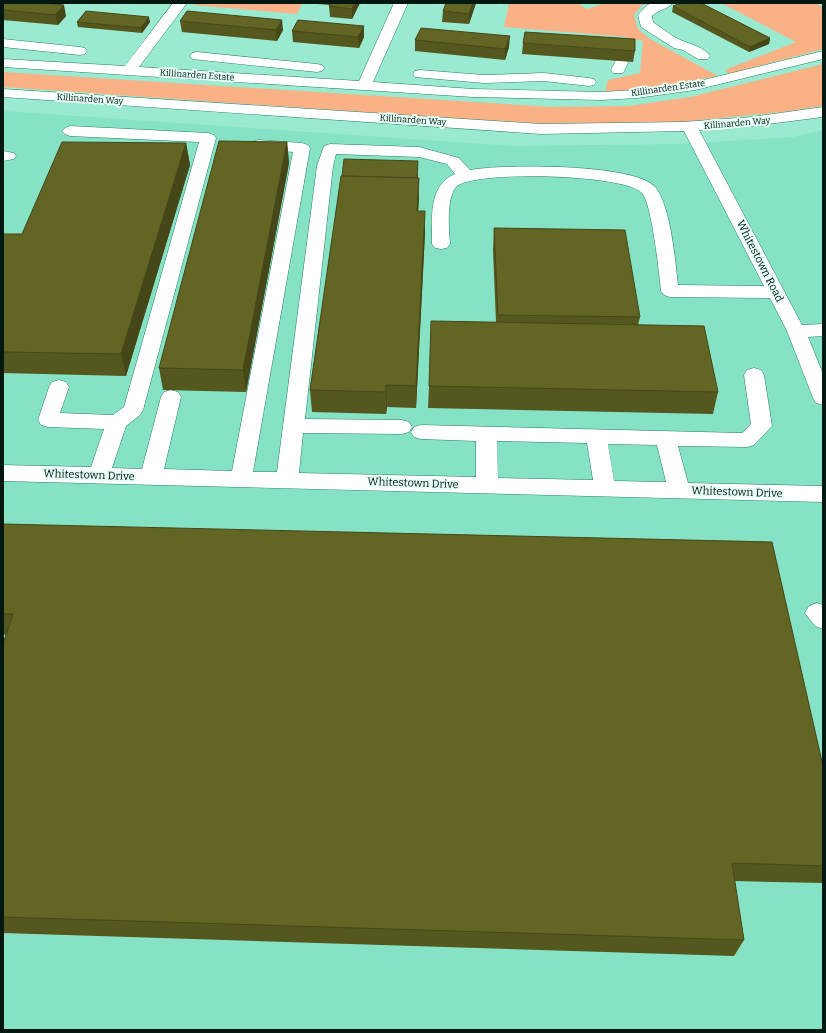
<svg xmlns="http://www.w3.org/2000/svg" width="826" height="1033" font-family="Bitter,serif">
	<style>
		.built { fill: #86e2c5 }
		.green { fill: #fab185 }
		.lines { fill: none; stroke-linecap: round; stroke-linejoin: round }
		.minor-casing { stroke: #287d66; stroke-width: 1 }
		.minor { fill: #fff; fill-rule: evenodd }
		.wall { fill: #54571e }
		.shaded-wall { fill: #454718 }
		.building { fill: #626523; stroke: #454718 }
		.labels { text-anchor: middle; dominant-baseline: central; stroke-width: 4; stroke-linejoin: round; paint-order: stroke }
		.far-street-label { font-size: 9px; fill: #011811; stroke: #e7fef5 }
		.street-label { font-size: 11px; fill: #011811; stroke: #e7fef5 }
	</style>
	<rect width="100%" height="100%" fill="#99ead0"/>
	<path class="built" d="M3,111L515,146L678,144L793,137L823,130V1030H3Z"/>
	<g class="green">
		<path d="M195,3H302L297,14L194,5Z"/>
		<path d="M509,3H577L587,9L606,3H649L642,5L634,15L638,29L650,39L718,76L682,83L605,93L608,80L640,73L643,41L626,37L504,27Z"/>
		<path d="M721,3H814L823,7V49L729,74L725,70L796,42Z"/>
		<path d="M823,64V106L783,112L679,122L573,127L3,87V72L552,107L629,106L690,97Z"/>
	</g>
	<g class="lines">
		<defs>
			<g id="minor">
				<path d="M173,3H187L139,67L359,81L394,3H408L373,82L473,89L601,92L637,90L695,82L823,51V59L695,90L637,98L601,100L473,97L3,67V59L125,66Z"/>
				<path d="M653,3H673C668,9 658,10 652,16L653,22C662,28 672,37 683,41C692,45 704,47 710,56L708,59H698L683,50L674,48L641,27L638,15L647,5Z"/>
				<path d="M3,39L80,47L85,48L87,51L85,54L80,55L3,47Z"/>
				<path d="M197,52L317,64L322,65L324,68L322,71L317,72L192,59L190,56L192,53Z"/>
				<path d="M621,59L626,60L628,63L623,73H613L611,70L616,60Z"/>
				<path d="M420,70L484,75L544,73L589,78L594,79L596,82L594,85L589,86L544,81L484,83L415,77L413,74L415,71Z"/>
				<path d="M3,89L541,124L682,122L752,117L823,107V117L752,126L699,130L802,325L823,324V336L808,337L823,374V405L816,403L813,398L787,331L770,298L670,297L664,295L661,291C659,273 652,204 642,193C626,174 471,170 456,187C446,199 449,229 450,244L447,248L441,249L435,248L432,244C432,219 428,185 455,174L447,164L419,157L336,154L333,166L305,419L402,420L409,422L412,427L409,432L402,434L303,433L299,473L476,477V441L421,439L414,437L411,432L414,427L421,425L742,433L751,424L744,375L747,370L754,368L761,370L764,375L772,426L754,445L747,447L678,446L688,483L823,486V502L3,481V465L91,467L104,429L48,427L41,425L38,420L49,387L52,382L59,380L66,382L69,387L60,413L113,415L124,407L199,142L70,136L65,134L62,131L65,128L70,126L208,133L214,135L216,138L143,410L140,415L126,426L112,468L142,469L161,397L164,392L171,390L178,392L181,397L164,469L232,471L293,152L252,148L250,145L252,142L258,140L302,143L308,145L310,148L253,472H277L317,166L324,146L330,144L419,147L459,158L470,170C501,164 638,163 656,188C671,209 675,259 678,285L764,286L684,131L541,134L3,97ZM497,441L587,443L593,480L498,478ZM608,444L657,445L666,482L614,481Z"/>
				<path d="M3,151L14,153L16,156L14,159L3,161Z"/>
				<path d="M817,603L823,605V629L815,626L805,613L809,606Z"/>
			</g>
		</defs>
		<use href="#minor" class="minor-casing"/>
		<use href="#minor" class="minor"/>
	</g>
	<g class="wall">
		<path d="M3,3L66,16L58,25L3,20Z"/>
		<path d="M317,3H360L352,19L330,17L329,6L330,5L317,4Z"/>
		<path d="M476,3L469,24L442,22L443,11Z"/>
		<path d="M673,6L770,38L769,44L749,52L672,12Z"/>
		<path d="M180,21L283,30L277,41L182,32Z"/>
		<path d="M77,22H150L142,33L78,27Z"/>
		<path d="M364,26V37L359,48L293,42L292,31Z"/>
		<path d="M415,40L509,47L505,60L415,51Z"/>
		<path d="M523,43L635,51L633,62L522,54Z"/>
		<path d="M287,142L289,163L246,392L163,390L159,368Z"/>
		<path d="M186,143L190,165L126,376L3,373V234H22Z"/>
		<path d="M418,173V178H419L418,211L425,233L416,408L387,407L386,414L312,412L310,390Z"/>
		<path d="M494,228L640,317L638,325L718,392L713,414L428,408L429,386L496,322L493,250Z"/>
		<path d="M3,524L823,766V883L734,881L744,940L734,956L3,933V644L6,635L3,634Z"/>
	</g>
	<g class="shaded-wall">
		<path d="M355,3H360L352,19V9Z"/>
		<path d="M473,3H476L469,24V14Z"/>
		<path d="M64,5L66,16L58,25L55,15Z"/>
		<path d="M149,17L150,22L142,33L141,28Z"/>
		<path d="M282,20L283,30L277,41L276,30Z"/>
		<path d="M364,26V37L359,48L358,37Z"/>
		<path d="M510,36L509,47L505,60V49Z"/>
		<path d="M770,38L769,44L749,52L750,47Z"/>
		<path d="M287,142L289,163L246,392L243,370Z"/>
		<path d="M186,143L190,165L126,376L121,354Z"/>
		<path d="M419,178V199L417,232V211Z"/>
		<path d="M425,211V233L416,408V386Z"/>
		<path d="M386,385L387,407L386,414Z"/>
	</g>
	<g class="building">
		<path d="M3,3H46L64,5L55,15L3,10Z"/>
		<path d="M331,3H355L352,9L329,6Z"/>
		<path d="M446,3H473L469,14L443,11Z"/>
		<path d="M681,3H701L770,38L750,47L673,6Z"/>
		<path d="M86,11L149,17L141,28L77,22Z"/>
		<path d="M187,11L282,20L276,30L180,21Z"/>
		<path d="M298,20L364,26L358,37L292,31Z"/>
		<path d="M421,28L510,36L505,49L415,40Z"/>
		<path d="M525,32L635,39V51L523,43Z"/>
		<path d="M219,141L287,142L243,370L159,368Z"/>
		<path d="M62,142L186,143L121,354L3,352V234H22Z"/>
		<path d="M344,159L418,161L417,178L342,176Z"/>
		<path d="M341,176L419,178L417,211H425L416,386L386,385V392L310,390Z"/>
		<path d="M494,228L625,230L640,317L498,315Z"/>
		<path d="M431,321L704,326L718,392L429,386Z"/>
		<path d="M3,524L772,542L823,766V866L732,863L744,940L3,917V644L13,614H3Z"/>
	</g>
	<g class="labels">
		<g class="far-street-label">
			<text transform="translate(197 75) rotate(4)">Killinarden Estate</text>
			<text transform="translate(668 88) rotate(-8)">Killinarden Estate</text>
			<text transform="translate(90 99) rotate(4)">Killinarden Way</text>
			<text transform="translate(413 120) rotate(4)">Killinarden Way</text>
			<text transform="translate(737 123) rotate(-5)">Killinarden Way</text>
		</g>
		<g class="street-label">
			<text transform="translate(760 261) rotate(63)">Whitestown Road</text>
			<text transform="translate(89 475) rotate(2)">Whitestown Drive</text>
			<text transform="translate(413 483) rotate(2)">Whitestown Drive</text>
			<text transform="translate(737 492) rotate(2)">Whitestown Drive</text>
		</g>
	</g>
	<rect width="826" height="1033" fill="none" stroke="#011811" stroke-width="8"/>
</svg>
